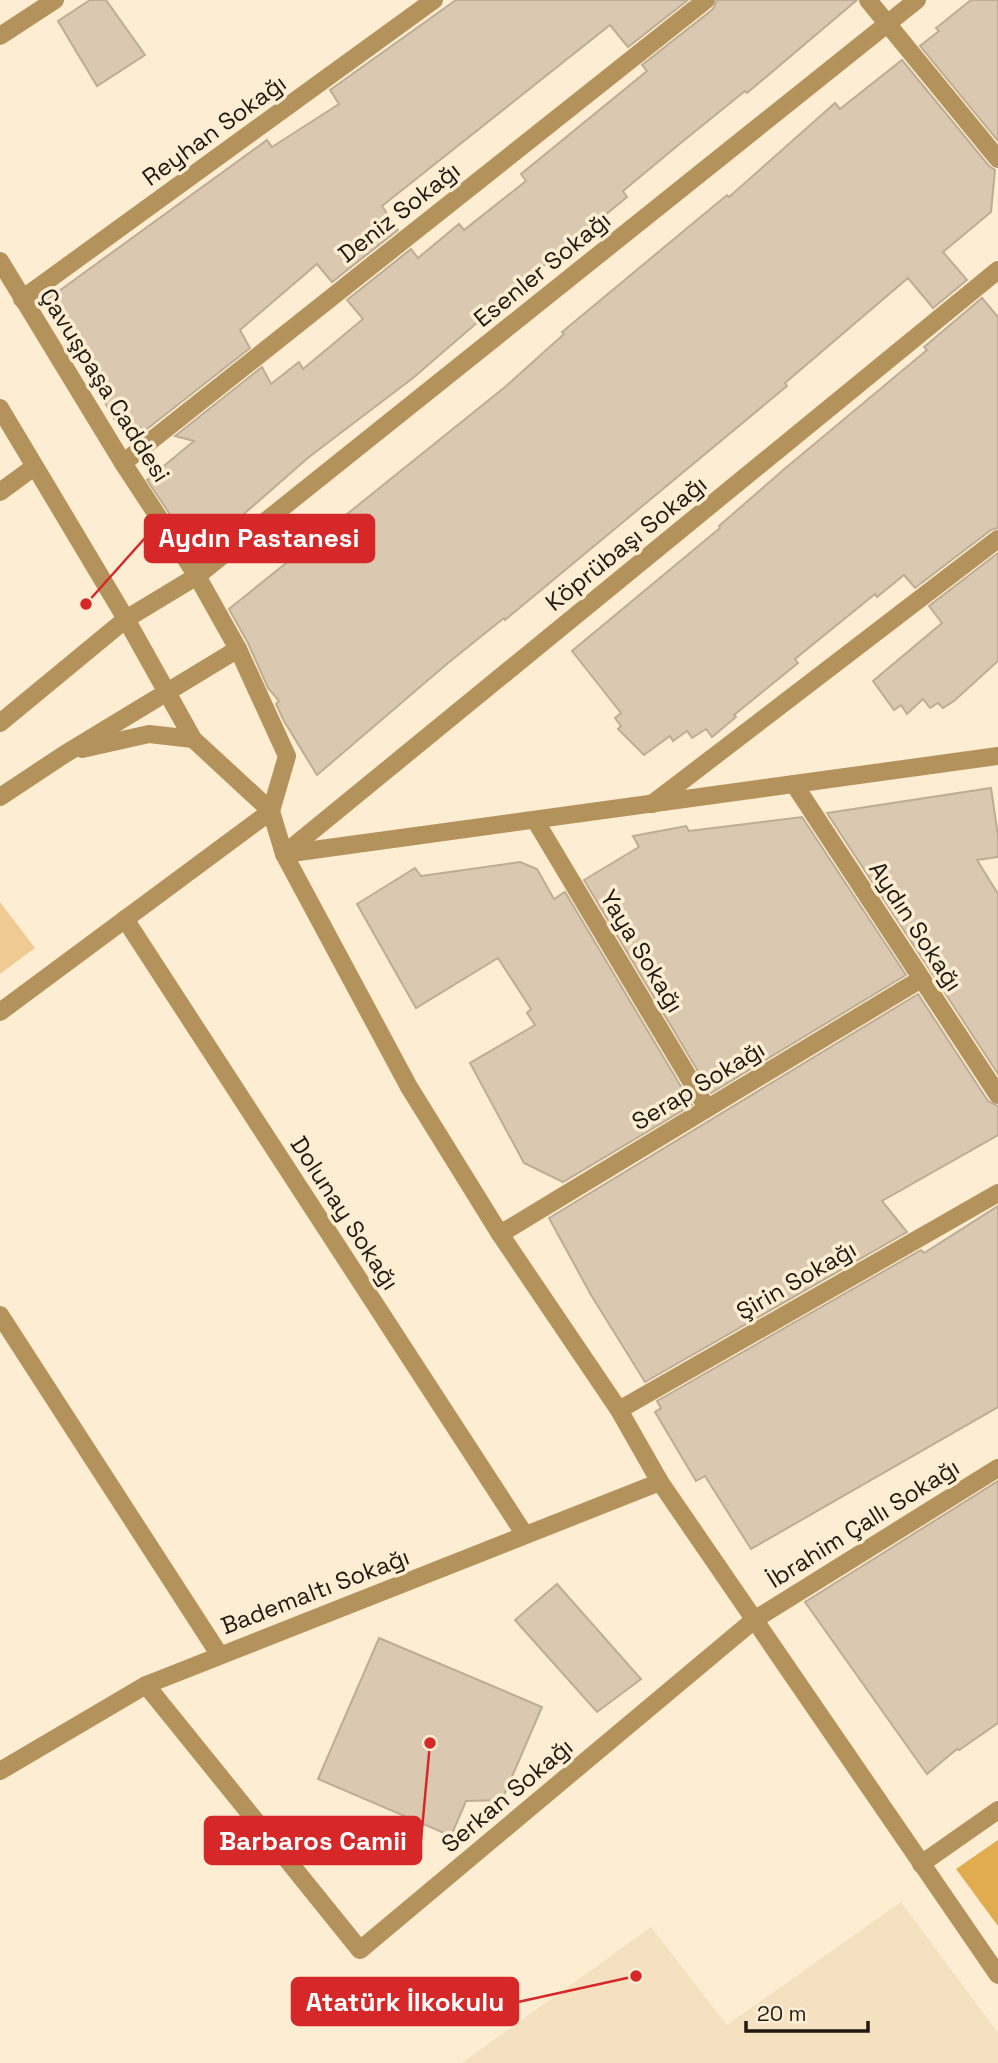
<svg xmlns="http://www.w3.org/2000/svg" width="998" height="2063" font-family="'Space Grotesk',sans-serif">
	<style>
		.built { fill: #f5e0c0 }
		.green { fill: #efcb93 }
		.forest { fill: #e1ab50 }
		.building { fill: #dac9b0; stroke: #bdad95; stroke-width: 2 }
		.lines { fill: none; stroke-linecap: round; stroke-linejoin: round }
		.minor { stroke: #b4925b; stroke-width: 18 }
		.tertiary { stroke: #b4925b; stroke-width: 18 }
		.labels { text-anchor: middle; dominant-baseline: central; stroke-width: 7; stroke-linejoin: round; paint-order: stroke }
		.street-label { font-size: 24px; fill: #1f1910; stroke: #fdedd3 }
		.leader { fill: none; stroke: #d62828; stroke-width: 2.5 }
		.callout-dot { fill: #d62828; stroke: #fdedd3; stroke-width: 2.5 }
		.callout { fill: #d62828; stroke: #d62828; stroke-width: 2.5 }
		.callout-label { font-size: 26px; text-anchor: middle; font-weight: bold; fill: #fff }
	</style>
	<rect width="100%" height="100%" fill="#fdedd3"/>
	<path class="built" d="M901,1902L998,2033V2063H462L651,1927L727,2025Z"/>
	<path class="green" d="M0,902L35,948L0,974Z"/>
	<path class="forest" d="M998,1840V1926L956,1869Z"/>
	<g class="building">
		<path d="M90,0H106L145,55L97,86L58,21Z"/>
		<path d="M456,0H688L628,47L610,25L382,206L398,230L332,282L317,264L240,330L250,348L147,429L116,422L81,360L83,358L48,299L267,140L272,147L339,104L330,90Z"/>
		<path d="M717,0H857L747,93L745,91L682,142L623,191L627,197L530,277L413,378L309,457L197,555L147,480L194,441L175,436L262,367L271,384L299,362L303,369L363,319L347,300L411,249L418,258L459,224L464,230L526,181L521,174L647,71L642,65L713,9Z"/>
		<path d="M971,0H998V141L920,46L939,31L936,28Z"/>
		<path d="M902,60L989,166L995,170L991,212L943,252L967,280L933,308L908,278L785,383L787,386L505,620L504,618L448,663L317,775L284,721L276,704L279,701L268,688L248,643L229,609L505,387L564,334L562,332L727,195L729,197L835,103L840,109Z"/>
		<path d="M982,298L998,317V528L991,530L915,588L904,575L877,597L875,594L795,659L798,663L734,715L736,717L712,737L706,729L692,738L687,731L673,741L670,736L644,755L618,729L621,726L615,718L621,713L572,651L720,528L719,526L782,471L927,350L924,347Z"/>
		<path d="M998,553V661L954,701L943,708L938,703L930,708L923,699L907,714L901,705L894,710L873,681L942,623L929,606Z"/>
		<path d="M991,788L998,836V857L977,860L998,894V1074L827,813Z"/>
		<path d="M802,817L906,975L711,1093L584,880L639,847L633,836L686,826L689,831Z"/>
		<path d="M520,862L537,869L554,899L565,892L692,1105L563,1182L524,1163L470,1063L535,1025L527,1013L531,1009L498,958L416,1008L357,904L415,868L421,876Z"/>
		<path d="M918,994L988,1101L998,1106V1135L882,1201L907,1232L645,1382L591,1295L549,1218Z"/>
		<path d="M998,1206V1407L751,1549L705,1476L696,1481L655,1412L661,1408L657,1401L921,1250L924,1253Z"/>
		<path d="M998,1481V1723L959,1750L957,1749L927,1774L805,1602Z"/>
		<path d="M557,1584L641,1679L597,1712L515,1620Z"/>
		<path d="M379,1638L542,1707L502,1800L466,1801L451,1836L318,1779Z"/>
	</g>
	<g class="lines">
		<g class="minor">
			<path d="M868,0L998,159"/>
			<path d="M0,36L55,0"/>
			<path d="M22,299L434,0"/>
			<path d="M123,463L706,0"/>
			<path d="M0,492L34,467"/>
			<path d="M197,576L917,0"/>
			<path d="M794,784L998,1095"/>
			<path d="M652,804L998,539"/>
			<path d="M535,820L707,1108"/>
			<path d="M284,854L998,270"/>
			<path d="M125,919L525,1535"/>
			<path d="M0,1012L271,811"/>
			<path d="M500,1234L921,979"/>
			<path d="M0,1315L219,1654"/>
			<path d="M619,1410L998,1193"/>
			<path d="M146,1685L360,1950L754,1620L998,1468"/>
			<path d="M0,1771L146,1685L660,1482"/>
			<path d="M921,1864L998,1810"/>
		</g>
		<g class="tertiary">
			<path d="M0,261L123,463L197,576L238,649L287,756L271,811"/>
			<path d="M0,408L126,619L193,739L271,811L284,854L409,1087L500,1234L619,1410L660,1482L998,1975"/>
			<path d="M0,723L126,619L197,576"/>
			<path d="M82,749L149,734L193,739"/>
			<path d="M0,797L65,754L238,649"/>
			<path d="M284,854L998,756"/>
		</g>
	</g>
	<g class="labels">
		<g class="street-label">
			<text transform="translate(214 130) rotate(-36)">Reyhan Sokağı</text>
			<text transform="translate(399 212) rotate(-38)">Deniz Sokağı</text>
			<text transform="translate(542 269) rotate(-39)">Esenler Sokağı</text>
			<text transform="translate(105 385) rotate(58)">Çavuşpaşa Caddesi</text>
			<text transform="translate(626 543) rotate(-39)">Köprübaşı Sokağı</text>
			<text transform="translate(916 926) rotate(57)">Aydın Sokağı</text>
			<text transform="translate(642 951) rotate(59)">Yaya Sokağı</text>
			<text transform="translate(698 1085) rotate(-31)">Serap Sokağı</text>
			<text transform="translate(345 1213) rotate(57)">Dolunay Sokağı</text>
			<text transform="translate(796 1280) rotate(-30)">Şirin Sokağı</text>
			<text transform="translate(863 1523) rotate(-32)">İbrahim Çallı Sokağı</text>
			<text transform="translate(315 1591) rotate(-21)">Bademaltı Sokağı</text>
			<text transform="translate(507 1795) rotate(-40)">Serkan Sokağı</text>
		</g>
	</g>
	<path class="leader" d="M86 604L145 538M430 1743L421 1840M636 1976L518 2002"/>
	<g class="callout-dot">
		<circle cx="86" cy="604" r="7"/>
		<circle cx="430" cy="1743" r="7"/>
		<circle cx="636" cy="1976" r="7"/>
	</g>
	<g class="callout">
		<rect x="145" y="515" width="229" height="47" rx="7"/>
		<rect x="205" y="1817" width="216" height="47" rx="7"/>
		<rect x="292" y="1978" width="226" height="47" rx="7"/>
	</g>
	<g class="callout-label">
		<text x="259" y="547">Aydın Pastanesi</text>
		<text x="313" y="1850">Barbaros Camii</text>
		<text x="405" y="2011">Atatürk İlkokulu</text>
	</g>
	<path d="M746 2021v10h122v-10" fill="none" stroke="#1f1910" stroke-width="3.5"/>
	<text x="757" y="2021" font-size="21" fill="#1f1910" stroke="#fdedd3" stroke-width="5" paint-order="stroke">20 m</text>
</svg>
